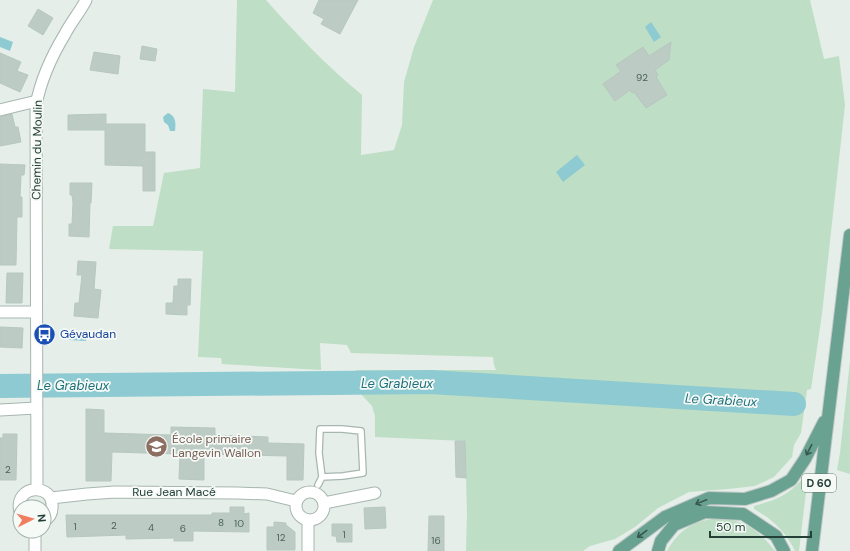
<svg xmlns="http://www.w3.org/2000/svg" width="850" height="551" font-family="'DM Sans',sans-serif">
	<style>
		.green { fill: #bedec5 }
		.water { fill: #8ecad1 }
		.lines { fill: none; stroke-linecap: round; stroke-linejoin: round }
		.river { stroke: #8ecad1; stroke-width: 24 }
		.building { fill: #bdcbc5; stroke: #b7c7c0 }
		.lane-casing { stroke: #a7b6b0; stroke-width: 8 }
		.street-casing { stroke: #a7b6b0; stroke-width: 13 }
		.primary-casing { stroke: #c2c9c7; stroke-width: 14 }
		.lane { stroke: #fff; stroke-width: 5.5 }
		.street { stroke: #fff; stroke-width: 11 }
		.primary { stroke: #6aa291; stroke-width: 12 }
		.oneway { stroke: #36584e }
		.labels { text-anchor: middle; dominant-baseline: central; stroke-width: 3.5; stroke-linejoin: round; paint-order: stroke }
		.number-label { font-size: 10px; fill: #4a625a }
		.shield { fill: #f5faf7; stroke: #637771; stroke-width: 1 }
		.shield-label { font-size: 11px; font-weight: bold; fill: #243f37 }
		.street-label { font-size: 12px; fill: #243f37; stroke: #f5faf7 }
		.transit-label { font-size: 12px; fill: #164399; stroke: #f5faf7; text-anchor: start }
		.education-label { font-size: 12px; fill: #785e54; stroke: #f5faf7; text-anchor: start }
		.water-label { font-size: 13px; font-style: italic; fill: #1e707b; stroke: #f5faf7 }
	</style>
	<rect width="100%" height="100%" fill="#e5eee9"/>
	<g class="green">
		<path d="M237,0H266C296,34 327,66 362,95L361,155L394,150L402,125L404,82L414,47L433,0H810L824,59L839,56L845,105L822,314L811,389L807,390L801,433L794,445L792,457L774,477L755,486L728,489L689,492L658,508L635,527L615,539L590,546L583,551H466L467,513L465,441L375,437V416L372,406L359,392L356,370H496L494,365L493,357L351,353L347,345L320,343L321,370L222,364L221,358L198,357L203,251L109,249L113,226H153L164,173L200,168L203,89L235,92Z"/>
		<path d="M850,361V474L837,470L840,453Z"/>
		<path d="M806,475H808L799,551H795C786,532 772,519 754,509V506C779,499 789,495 806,475Z"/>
		<path d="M721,518C746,521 760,532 775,551H667C680,528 695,520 721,518Z"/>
	</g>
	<g class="water">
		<path d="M651,22L661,37L654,42L645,27Z"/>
		<path d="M0,37L13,42L10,51L0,47Z"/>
		<path d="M168,113C176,116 176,123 175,131H170L168,125L164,122L163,117Z"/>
		<path d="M577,155L585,165L563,182L556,172Z"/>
		<path d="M69,332L87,333L86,341L69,340Z"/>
	</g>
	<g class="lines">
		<path class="river" d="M0,386L430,382L794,404"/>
	</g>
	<g class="building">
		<path d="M319,0H358L340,34L321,24L324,19L313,13Z"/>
		<path d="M38,9L53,18L43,35L28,26Z"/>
		<path d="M671,42L669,60L655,70L658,75L656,77L667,95L646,108L634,92L632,93L630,90L615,101L603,84L621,71L616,65L643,47L649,56Z"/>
		<path d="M142,46L157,49L155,61L140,59Z"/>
		<path d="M94,52L120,56L118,74L90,70Z"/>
		<path d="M0,53L21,62L17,71L28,75L20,92L0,83Z"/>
		<path d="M12,114L15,127H18L21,142L0,146V117Z"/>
		<path d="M106,114V124H145V152H155V191H143V166L105,165V130H68V115Z"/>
		<path d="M0,164L25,165L24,175H21L20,197H22V217H17L16,265H0Z"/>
		<path d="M70,183H92L91,203H90L89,237L69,236V224H72L73,203L72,195H70Z"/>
		<path d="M78,261L96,262L94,289L101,290L98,318L74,316L75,303H79L82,275H77Z"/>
		<path d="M7,273H23L22,303H6Z"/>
		<path d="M178,279H191L190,305H187V315L166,314V303H173L174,286H178Z"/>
		<path d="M0,327L23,328L22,348L0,347Z"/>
		<path d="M86,409L104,410V433L171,435V427L215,428V435L268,437V443L304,444L303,480H287V456L204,454V480L179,479L180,454L112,452L111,481H86Z"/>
		<path d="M3,434H17L16,480H0V438H3Z"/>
		<path d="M455,441H465L466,478L456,477Z"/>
		<path d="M230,507H244V514L249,513V532L193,531V541H174V538L126,539V535L67,537L66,515H212V513H230Z"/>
		<path d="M385,507L386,528L365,529L364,508Z"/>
		<path d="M429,516H444V551H428Z"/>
		<path d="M274,522L286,523V525L295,532V550H267V527H274Z"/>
		<path d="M332,524H352V542H337L336,536H332Z"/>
	</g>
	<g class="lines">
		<defs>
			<path id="lane" d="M318,485L322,477L343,476L363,473L361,431L342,429H320L319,453L322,477"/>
			<g id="street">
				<path d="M0,110L37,101"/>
				<path d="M0,312H36"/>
				<path d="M0,410L36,408"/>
				<path d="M37,489L36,105C41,79 51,57 65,34C71,22 80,12 86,0"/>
				<circle cx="310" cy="506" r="14"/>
				<path d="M51,498L87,494L115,492L237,493L267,494L296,501"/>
				<path d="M324,503L375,493"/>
				<path d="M20,512C13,484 55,482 52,508C52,513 49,518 44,521"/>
				<path d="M308,520V551"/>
				<path d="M35,551V531"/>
			</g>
			<g id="primary">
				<path d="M619,551L665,517L709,498L745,499L771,491L791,480L805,459L824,422"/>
				<path d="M658,551L661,541L674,525L705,512L743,514L776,536L784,551"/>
				<path d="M812,551L850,235"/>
			</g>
		</defs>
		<use href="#lane" class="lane-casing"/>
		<use href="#street" class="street-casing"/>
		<use href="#primary" class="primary-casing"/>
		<use href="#lane" class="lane"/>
		<use href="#street" class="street"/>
		<use href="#primary" class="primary"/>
	</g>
	<defs><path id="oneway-shaft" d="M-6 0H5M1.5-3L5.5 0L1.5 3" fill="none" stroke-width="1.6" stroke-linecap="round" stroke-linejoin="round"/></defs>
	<g class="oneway">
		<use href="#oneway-shaft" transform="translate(809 450) rotate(117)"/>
		<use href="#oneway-shaft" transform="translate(701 502) rotate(158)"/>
		<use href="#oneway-shaft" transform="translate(642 534) rotate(143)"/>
	</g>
	<defs>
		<symbol id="bus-disc" viewBox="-11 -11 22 22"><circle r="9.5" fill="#1a4fb4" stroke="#f5faf7"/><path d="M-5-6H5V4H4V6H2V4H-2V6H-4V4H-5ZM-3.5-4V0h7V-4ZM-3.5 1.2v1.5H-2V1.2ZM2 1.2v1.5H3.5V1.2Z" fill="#fff"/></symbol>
		<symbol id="school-disc" viewBox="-11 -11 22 22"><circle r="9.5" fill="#8d6e63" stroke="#f5faf7"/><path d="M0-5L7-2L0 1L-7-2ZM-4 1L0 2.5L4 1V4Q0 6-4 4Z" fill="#fff"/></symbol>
	</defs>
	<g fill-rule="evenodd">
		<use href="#bus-disc" x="32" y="322" width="25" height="25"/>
		<use href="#school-disc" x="144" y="434" width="25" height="25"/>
	</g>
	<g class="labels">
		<g class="number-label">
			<text x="642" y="77">92</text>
			<text x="8" y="469">2</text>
			<text x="221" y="522">8</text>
			<text x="239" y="523">10</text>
			<text x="114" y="525">2</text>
			<text x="75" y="526">1</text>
			<text x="151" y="527">4</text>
			<text x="183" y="528">6</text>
			<text x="344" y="534">1</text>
			<text x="281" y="537">12</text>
			<text x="436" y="540">16</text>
		</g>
		<rect class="shield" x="802" y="474" width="34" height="18" rx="3"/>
		<g class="shield-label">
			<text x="819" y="483">D 60</text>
		</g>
		<g class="street-label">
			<text transform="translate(37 150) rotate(-89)">Chemin du Moulin</text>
			<text x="174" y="492">Rue Jean Macé</text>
		</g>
		<g class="transit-label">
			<text x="60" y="334">Gévaudan</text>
		</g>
		<g class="education-label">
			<text x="172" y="439">École primaire<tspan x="172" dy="14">Langevin Wallon</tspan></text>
		</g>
		<g class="water-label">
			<text x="397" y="383">Le Grabieux</text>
			<text x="73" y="385">Le Grabieux</text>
			<text transform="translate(721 400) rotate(3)">Le Grabieux</text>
		</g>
	</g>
	<g transform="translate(32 519) rotate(84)"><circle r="19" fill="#f5faf7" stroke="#a1afaa"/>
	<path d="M0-3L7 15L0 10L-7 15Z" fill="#f07d60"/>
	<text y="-6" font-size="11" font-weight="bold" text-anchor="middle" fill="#243f37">N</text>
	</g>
	<path d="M710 531v6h101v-6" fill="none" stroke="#243f37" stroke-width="2"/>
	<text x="716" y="531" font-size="12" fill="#243f37" stroke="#f5faf7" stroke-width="3" paint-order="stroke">50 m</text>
</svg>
